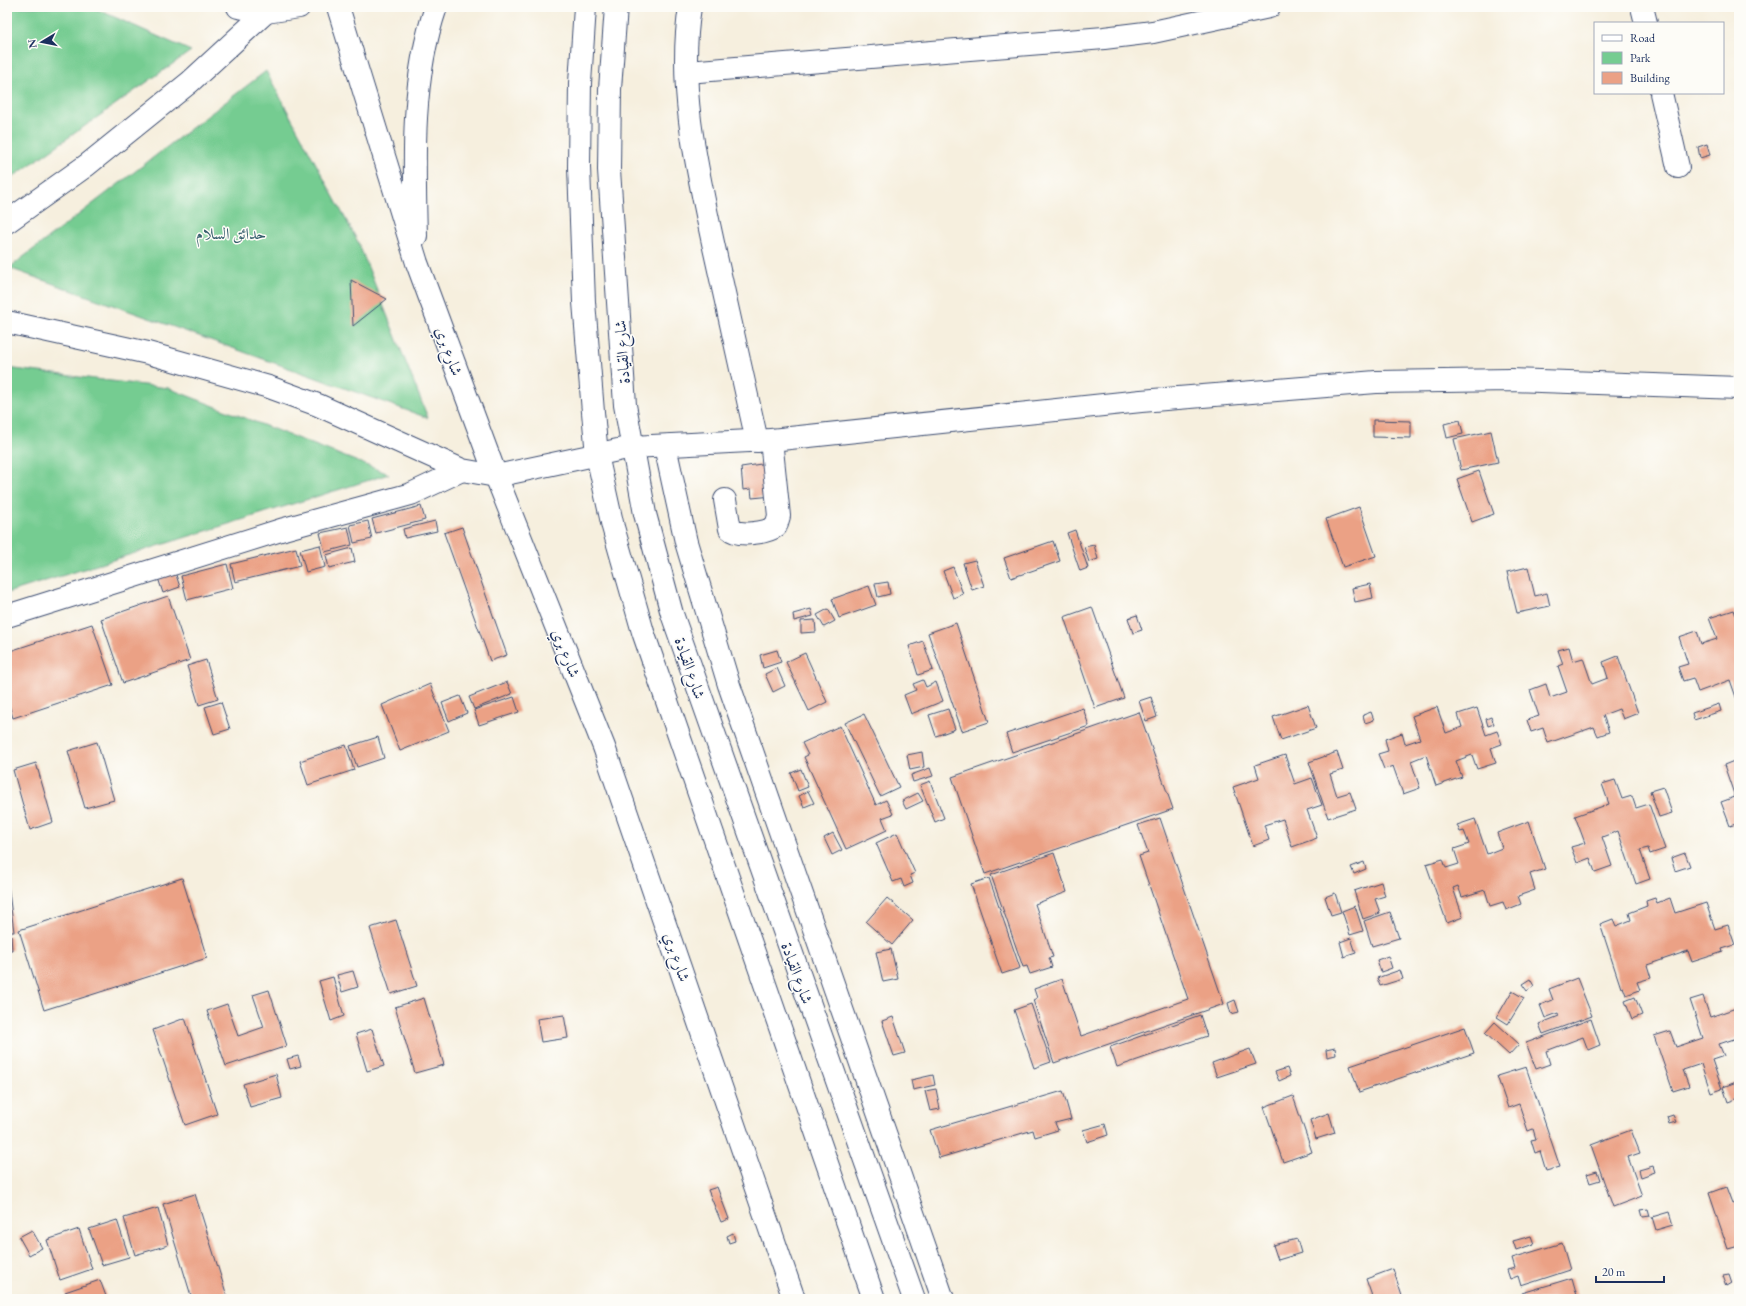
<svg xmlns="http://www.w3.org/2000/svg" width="1746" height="1306" font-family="'EB Garamond',Amiri,serif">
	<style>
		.green { fill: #75cc91; stroke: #487e78 }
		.building { fill: #eba185 }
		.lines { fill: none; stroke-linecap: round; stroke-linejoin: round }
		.minor-casing { stroke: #3c4c71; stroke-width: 24 }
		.major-casing { stroke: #3c4c71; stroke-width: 24 }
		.minor { stroke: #fff; stroke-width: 22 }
		.major { stroke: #fff; stroke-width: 22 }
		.labels { text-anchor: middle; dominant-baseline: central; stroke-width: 3; stroke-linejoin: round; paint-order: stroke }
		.park-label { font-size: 16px; fill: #365e6d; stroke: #fdfcf7 }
		.street-label { font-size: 16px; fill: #1b2f5e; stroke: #fdfcf7 }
	</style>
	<rect width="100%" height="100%" fill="#fdfcf7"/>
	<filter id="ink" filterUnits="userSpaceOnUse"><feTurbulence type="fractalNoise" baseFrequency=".025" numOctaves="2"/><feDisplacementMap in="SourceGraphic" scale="8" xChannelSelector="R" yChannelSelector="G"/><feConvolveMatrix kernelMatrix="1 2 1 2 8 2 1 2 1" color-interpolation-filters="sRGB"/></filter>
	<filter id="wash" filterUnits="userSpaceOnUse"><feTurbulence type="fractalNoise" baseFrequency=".012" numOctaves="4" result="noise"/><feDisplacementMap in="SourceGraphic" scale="16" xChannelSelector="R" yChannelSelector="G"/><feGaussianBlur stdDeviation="0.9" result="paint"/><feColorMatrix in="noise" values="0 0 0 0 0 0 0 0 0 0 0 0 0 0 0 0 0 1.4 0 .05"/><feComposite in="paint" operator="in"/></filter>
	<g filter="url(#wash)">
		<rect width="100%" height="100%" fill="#f6efde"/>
		<g class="green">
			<path d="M7,7H92L191,51L7,181Z"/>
			<path d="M266,71L358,242L428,418L9,268Z"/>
			<path d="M7,368L168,388L389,474L7,593Z"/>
		</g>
		<g id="blocks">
			<g class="building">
				<path d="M1707,144L1710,155L1700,158L1698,147Z"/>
				<path d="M351,280L387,299L353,326Z"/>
				<path d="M1373,420L1411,421V438L1373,437Z"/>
				<path d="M1460,420L1463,434L1447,438L1444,424Z"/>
				<path d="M1491,431L1498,462L1461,470L1454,439Z"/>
				<path d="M768,463L773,496L752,498L751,489L743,490L741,467Z"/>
				<path d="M1479,471L1494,514L1472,522L1457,479Z"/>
				<path d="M421,506L425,520L376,533L372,519Z"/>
				<path d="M1359,507L1376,556L1343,567L1326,519Z"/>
				<path d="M368,521L372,539L354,543L350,525Z"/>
				<path d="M435,521L437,531L405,538L403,529Z"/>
				<path d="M348,527L352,545L325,552L320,533Z"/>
				<path d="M462,527L507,655L490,661L444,533Z"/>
				<path d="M1075,530L1088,568L1080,571L1067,533Z"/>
				<path d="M1053,541L1060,561L1011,578L1004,558Z"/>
				<path d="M320,545L325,567L306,572L300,550Z"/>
				<path d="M1094,545L1098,559L1089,562L1084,547Z"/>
				<path d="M296,548L300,566L235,582L231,564Z"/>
				<path d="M352,548L355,562L329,568L326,555Z"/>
				<path d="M975,560L984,586L972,590L963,563Z"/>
				<path d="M227,564L233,588L187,600L181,576Z"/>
				<path d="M953,567L963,594L953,598L943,571Z"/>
				<path d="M1528,567L1535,596L1547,593L1550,606L1517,613L1507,572Z"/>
				<path d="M175,572L180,587L163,593L158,578Z"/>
				<path d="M888,582L890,594L878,597L875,584Z"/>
				<path d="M1370,584L1373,598L1355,602L1352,588Z"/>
				<path d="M869,586L876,605L839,618L832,599Z"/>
				<path d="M168,596L190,660L123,683L101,619Z"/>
				<path d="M1092,607L1124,698L1095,708L1064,617Z"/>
				<path d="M811,609L813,616L794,621L793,614Z"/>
				<path d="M828,609L835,621L824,627L817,615Z"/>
				<path d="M1734,610L1739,624V699L1737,700L1730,680L1698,692L1693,678L1683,681L1678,667L1688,664L1679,637L1697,631L1701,644L1717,639L1709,618Z"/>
				<path d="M1137,615L1142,630L1133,633L1128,618Z"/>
				<path d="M815,620L816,632L801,633V621Z"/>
				<path d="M956,623L989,722L962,731L928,633Z"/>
				<path d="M92,624L113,685L13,718L7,698V652Z"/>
				<path d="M923,641L933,670L918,675L909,646Z"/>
				<path d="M1569,647L1573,661L1583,658L1592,684L1608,678L1603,662L1618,656L1638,713L1623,719L1619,709L1603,715L1609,732L1598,736L1594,727L1548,743L1543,728L1531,732L1527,720L1539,716L1530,690L1546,684L1550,698L1567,692L1558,666L1563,664L1558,650Z"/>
				<path d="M777,650L781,662L763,668L760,655Z"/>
				<path d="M805,653L827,702L809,711L786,662Z"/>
				<path d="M206,660L218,699L199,705L187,666Z"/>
				<path d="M777,668L785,686L773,692L765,674Z"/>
				<path d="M923,680L926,687L936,682L943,701L911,714L904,695L916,690L913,684Z"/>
				<path d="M507,682L512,694L474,709L469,697Z"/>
				<path d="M430,684L449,731L400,751L382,705Z"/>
				<path d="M460,696L467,713L449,721L442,703Z"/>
				<path d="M514,697L519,712L479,725L474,710Z"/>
				<path d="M1151,697L1157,717L1146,721L1139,701Z"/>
				<path d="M221,702L230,729L214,734L205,707Z"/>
				<path d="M1719,704L1721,711L1694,720L1692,713Z"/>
				<path d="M1308,705L1316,728L1281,740L1273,717Z"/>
				<path d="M1437,707L1446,733L1462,727L1458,714L1477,708L1486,735L1497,731L1502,744L1491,748L1496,763L1477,769L1472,755L1456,761L1462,777L1436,786L1426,755L1411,761L1420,788L1403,794L1393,766L1384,769L1378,754L1388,751L1385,739L1402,733L1405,744L1420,739L1412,716Z"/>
				<path d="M1083,708L1089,726L1012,752L1006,734Z"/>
				<path d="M948,709L955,729L936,736L929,715Z"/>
				<path d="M1139,712L1173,809L985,874L952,777Z"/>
				<path d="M1371,712L1374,720L1365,723L1363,715Z"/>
				<path d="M864,714L899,787L880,796L845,723Z"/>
				<path d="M1491,717L1494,724L1488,726L1486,719Z"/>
				<path d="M840,726L876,805L886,800L893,814L882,818L887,830L846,849L804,757L808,755L802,743Z"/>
				<path d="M378,737L384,758L357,767L350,746Z"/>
				<path d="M97,742L114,800L85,808L68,751Z"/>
				<path d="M346,745L354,770L308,785L300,761Z"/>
				<path d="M922,752L924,767L910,770L907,755Z"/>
				<path d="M1337,752L1343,770L1330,774L1337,796L1350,792L1356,809L1328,818L1309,762Z"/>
				<path d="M1285,755L1295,784L1312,778L1322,805L1307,810L1317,838L1292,847L1283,819L1264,825L1269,840L1253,846L1233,787L1259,778L1255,765Z"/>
				<path d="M1739,759V823L1730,826L1721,802L1735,797L1724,765Z"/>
				<path d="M36,763L53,822L30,830L13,770Z"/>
				<path d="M930,768L933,776L913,782L911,775Z"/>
				<path d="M801,769L808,787L798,791L791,773Z"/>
				<path d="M1615,780L1622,799L1632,796L1636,808L1649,804L1665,849L1650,854L1648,848L1640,850L1650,879L1636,884L1618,831L1602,837L1612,866L1595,872L1590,858L1577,863L1571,847L1585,843L1575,816L1609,804L1602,784Z"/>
				<path d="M930,781L944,818L935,822L920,785Z"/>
				<path d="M1663,787L1672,813L1659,817L1650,791Z"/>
				<path d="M808,791L814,803L804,807L799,796Z"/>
				<path d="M918,793L923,801L906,809L902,801Z"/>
				<path d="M1160,818L1224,1004L1054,1063L1033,1000L1037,998L1034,989L1062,979L1081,1036L1188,999L1139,856L1148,853L1138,825Z"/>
				<path d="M1475,819L1487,854L1502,848L1497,833L1529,821L1545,869L1530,874L1535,890L1518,896L1521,904L1506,910L1503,902L1490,906L1485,890L1462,897L1458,886L1453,888L1463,917L1447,923L1426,864L1443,859L1446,868L1459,864L1454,849L1469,844L1464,831L1460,832L1457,825Z"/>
				<path d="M833,833L842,850L832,855L824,838Z"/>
				<path d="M897,833L915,873L910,875L913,883L904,887L901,879L893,882L876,843Z"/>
				<path d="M1054,853L1067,892L1035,904L1053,957L1049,958L1052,967L1030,974L1027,966L1023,967L991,875Z"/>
				<path d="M1685,853L1690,866L1675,871L1671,858Z"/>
				<path d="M1364,862L1366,869L1354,874L1351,867Z"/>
				<path d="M7,876L14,932H7Z"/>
				<path d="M182,878L207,958L44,1010L19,930Z"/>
				<path d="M989,878L1020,968L1002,974L971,884Z"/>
				<path d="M1381,882L1385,896L1375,899L1380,913L1363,919L1354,891Z"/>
				<path d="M1335,893L1341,912L1331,915L1325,897Z"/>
				<path d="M887,898L913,920L892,945L866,922Z"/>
				<path d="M1655,898L1657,903L1670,898L1675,913L1706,903L1715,929L1728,925L1735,945L1722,949L1723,952L1692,962L1688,951L1647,965L1651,978L1637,982L1640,990L1626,995L1623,987L1621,988L1600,924L1613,919L1616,926L1631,920L1629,913L1647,906L1646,901Z"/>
				<path d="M1355,906L1363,931L1350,935L1342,911Z"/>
				<path d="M1390,912L1399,938L1372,946L1364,921Z"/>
				<path d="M396,920L417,986L391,994L370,928Z"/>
				<path d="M7,936H11L12,950H7Z"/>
				<path d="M1351,938L1356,953L1344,957L1340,942Z"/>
				<path d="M891,949L898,979L883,982L876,952Z"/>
				<path d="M1388,956L1392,968L1381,972L1377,960Z"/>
				<path d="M1400,970L1403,979L1380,986L1377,978Z"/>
				<path d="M353,971L358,987L342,992L337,975Z"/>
				<path d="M333,977L344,1016L331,1021L319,981Z"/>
				<path d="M1577,978L1592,1016L1543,1034L1539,1024L1559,1016L1558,1013L1545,1018L1540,1005L1553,1000L1549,989Z"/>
				<path d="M1530,979L1534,986L1527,991L1522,984Z"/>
				<path d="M269,990L287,1046L226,1066L207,1011L227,1004L238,1036L264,1027L253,995Z"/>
				<path d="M1512,991L1524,998L1508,1024L1497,1017Z"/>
				<path d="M1703,996L1710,1017L1739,1007V1043L1737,1038L1719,1044L1724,1056L1712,1060L1722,1089L1711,1093L1701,1064L1683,1070L1689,1086L1673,1091L1654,1036L1670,1031L1676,1047L1703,1038L1690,1000Z"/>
				<path d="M1635,997L1642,1015L1632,1019L1625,1001Z"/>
				<path d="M424,998L444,1065L415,1073L395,1007Z"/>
				<path d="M1235,1000L1239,1012L1231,1014L1228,1003Z"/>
				<path d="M1031,1004L1051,1062L1034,1068L1014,1010Z"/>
				<path d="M564,1015L568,1038L541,1042L537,1019Z"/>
				<path d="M1200,1015L1207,1036L1117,1067L1110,1047Z"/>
				<path d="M893,1017L905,1053L894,1056L882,1021Z"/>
				<path d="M185,1018L217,1114L185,1125L153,1030Z"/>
				<path d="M1591,1019L1600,1045L1588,1050L1583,1037L1546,1051L1550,1064L1536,1069L1526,1043Z"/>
				<path d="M1495,1022L1519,1044L1509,1055L1485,1033Z"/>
				<path d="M1465,1027L1474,1053L1359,1092L1350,1066Z"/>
				<path d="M372,1029L384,1066L367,1071L356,1034Z"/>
				<path d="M1335,1048L1336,1055L1327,1057L1326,1050Z"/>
				<path d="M1250,1049L1256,1064L1217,1077L1212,1063Z"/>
				<path d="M298,1056L301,1066L290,1069L287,1059Z"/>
				<path d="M1526,1067L1560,1167L1546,1171L1540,1151L1535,1153L1531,1140L1536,1139L1533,1129L1528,1131L1519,1104L1508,1108L1497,1076Z"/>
				<path d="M1287,1068L1290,1076L1279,1081L1275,1072Z"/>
				<path d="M276,1074L282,1098L250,1107L243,1084Z"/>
				<path d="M933,1075L935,1085L913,1090L911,1080Z"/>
				<path d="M1739,1081V1098L1728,1102L1723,1087Z"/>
				<path d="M936,1089L940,1109L930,1111L925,1091Z"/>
				<path d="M1063,1091L1071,1119L1055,1123L1058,1130L1035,1137L1033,1130L939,1158L930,1130Z"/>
				<path d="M1293,1096L1312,1152L1283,1162L1264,1107Z"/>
				<path d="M1329,1113L1335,1133L1316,1139L1310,1120Z"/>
				<path d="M1673,1115L1676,1122L1669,1124L1667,1117Z"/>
				<path d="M1105,1124L1108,1135L1087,1142L1083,1130Z"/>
				<path d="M1631,1130L1640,1153L1628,1157L1642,1196L1613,1207L1591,1145Z"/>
				<path d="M1653,1166L1655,1172L1641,1177L1639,1170Z"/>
				<path d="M1597,1171L1600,1180L1590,1183L1587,1174Z"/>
				<path d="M717,1187L729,1219L721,1222L708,1190Z"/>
				<path d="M1726,1187L1732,1203L1739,1200V1246L1728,1249L1709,1193Z"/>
				<path d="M195,1194L227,1296L215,1299H192L163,1204Z"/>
				<path d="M158,1208L168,1245L135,1255L124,1218Z"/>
				<path d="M1648,1209L1650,1216L1643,1217L1641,1210Z"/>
				<path d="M1669,1212L1673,1225L1656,1230L1652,1217Z"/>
				<path d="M117,1220L129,1257L102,1265L89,1229Z"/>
				<path d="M79,1229L92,1269L60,1280L47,1240Z"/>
				<path d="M32,1230L42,1248L29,1255L19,1237Z"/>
				<path d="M733,1233L735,1241L729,1243L727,1236Z"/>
				<path d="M1531,1236L1534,1244L1516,1250L1513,1241Z"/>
				<path d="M1297,1239L1301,1253L1278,1260L1273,1245Z"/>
				<path d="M1562,1243L1570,1270L1521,1286L1518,1276L1510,1279L1507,1270L1515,1268L1512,1258Z"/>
				<path d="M1393,1269L1403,1299H1373L1366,1279Z"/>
				<path d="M1729,1275L1732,1284L1727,1287L1723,1276Z"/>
				<path d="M1572,1278L1578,1299H1524L1522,1293Z"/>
				<path d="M100,1280L107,1299H67L65,1292Z"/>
				<path d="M751,1295L753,1299H746L745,1296Z"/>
			</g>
		</g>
	</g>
	<g filter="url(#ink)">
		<use href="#blocks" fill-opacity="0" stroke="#3c4c71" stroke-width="1"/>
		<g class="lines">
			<defs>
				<g id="minor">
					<path d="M690,7C677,88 698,173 715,252C729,315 743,378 757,441"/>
					<path d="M1642,7L1646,23"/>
					<path d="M687,72L1104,38L1153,32L1269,7"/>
					<path d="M1661,93L1678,167"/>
					<path d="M665,446L686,542L729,685L943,1299"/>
					<path d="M632,447L771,440L1141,401L1376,382L1511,380L1739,388"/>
					<path d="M725,500L730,529C738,537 767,533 776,526L779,516L771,440"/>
					<path d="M7,616L284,529L411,494L462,470"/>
				</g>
				<g id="major">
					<path d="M238,7L266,12L299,7"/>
					<path d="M338,7L417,263L496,476L604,747L794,1299"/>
					<path d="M585,7L580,83L579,167L584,302L593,412L597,455L613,527L643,632L874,1299"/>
					<path d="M616,7L610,89L609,170L625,405L645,514L672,614L914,1299"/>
					<path d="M7,222L87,165L190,82L266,12L269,7"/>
					<path d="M416,236C414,160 411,80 436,7"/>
					<path d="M7,322L148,353L269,387L318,405L462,470L496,476L632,447"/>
				</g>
			</defs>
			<use href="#minor" class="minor-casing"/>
			<use href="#major" class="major-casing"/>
			<use href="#minor" class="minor"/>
			<use href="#major" class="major"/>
		</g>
	</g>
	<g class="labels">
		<g class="park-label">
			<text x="231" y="233">حدائق السلام</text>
		</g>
		<g class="street-label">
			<text transform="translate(449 351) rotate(70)">شارع بري</text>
			<text transform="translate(622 352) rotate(-94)">شارع القيادة</text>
			<text transform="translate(566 653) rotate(68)">شارع بري</text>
			<text transform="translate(690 668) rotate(71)">شارع القيادة</text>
			<text transform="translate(677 957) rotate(71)">شارع بري</text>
			<text transform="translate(797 973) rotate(70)">شارع القيادة</text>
		</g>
	</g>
	<rect width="1746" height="1306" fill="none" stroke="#fdfcf7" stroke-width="24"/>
	<rect x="1594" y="22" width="130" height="72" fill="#fdfcf7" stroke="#a3aaba"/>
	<rect x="1602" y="35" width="20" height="6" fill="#ffffff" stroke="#a3aaba"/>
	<text x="1630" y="42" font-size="12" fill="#1b2f5e">Road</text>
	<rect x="1602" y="52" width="20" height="12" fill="#75cc91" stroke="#a3aaba"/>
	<text x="1630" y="62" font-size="12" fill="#1b2f5e">Park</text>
	<rect x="1602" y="72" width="20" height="12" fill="#eba185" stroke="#a3aaba"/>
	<text x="1630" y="82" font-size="12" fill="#1b2f5e">Building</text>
	<g transform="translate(42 42) rotate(260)" stroke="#fdfcf7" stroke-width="3" paint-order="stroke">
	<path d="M0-3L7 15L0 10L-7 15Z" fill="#1b2f5e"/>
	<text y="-6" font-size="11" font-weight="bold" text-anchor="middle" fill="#1b2f5e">N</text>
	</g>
	<path d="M1596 1276v6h68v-6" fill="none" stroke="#1b2f5e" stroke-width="2"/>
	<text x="1602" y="1276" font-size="12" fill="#1b2f5e" stroke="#fdfcf7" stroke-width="3" paint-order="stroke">20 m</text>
</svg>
